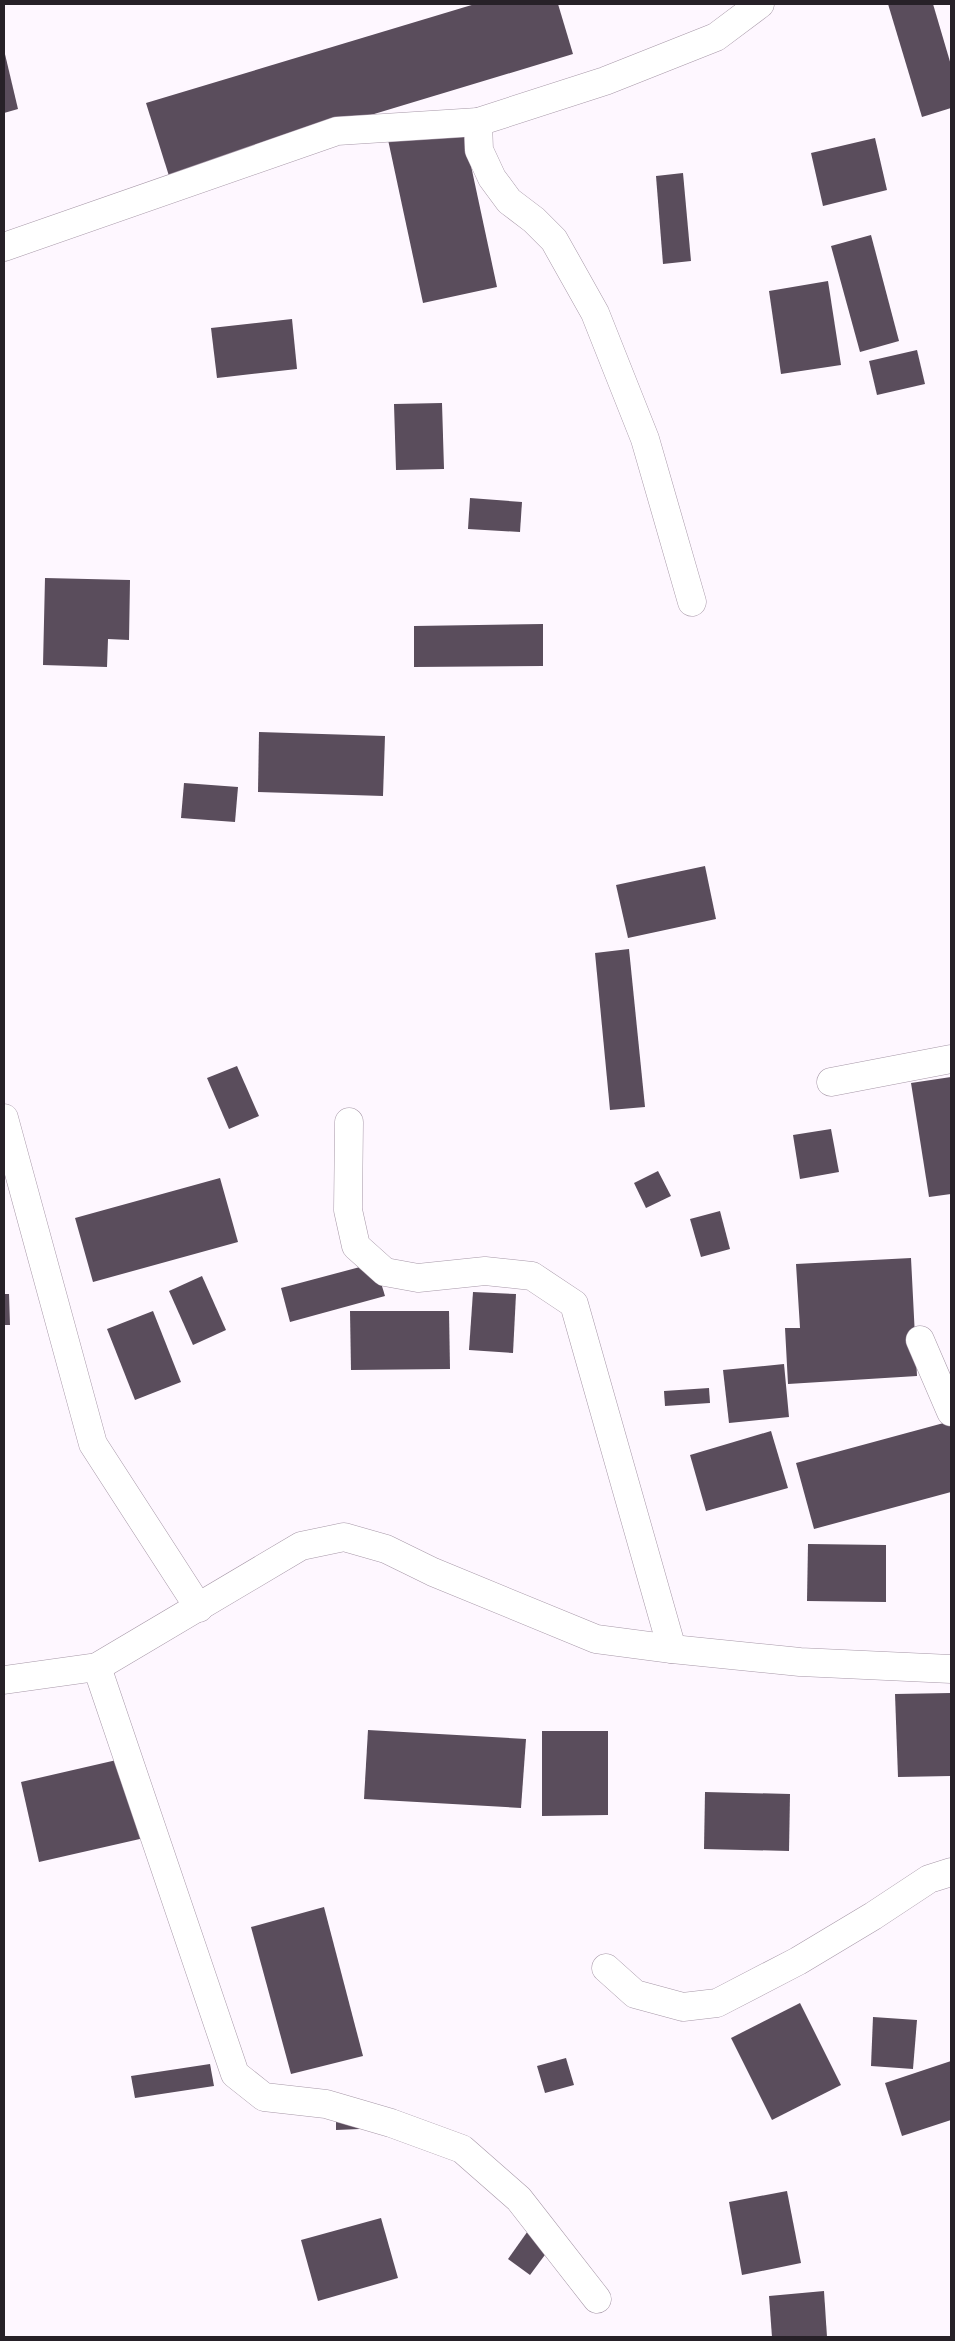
<svg xmlns="http://www.w3.org/2000/svg" width="955" height="2341" font-family="Arial,sans-serif">
	<style>
		.building { fill: #5a4d5c }
		.lines { fill: none; stroke-linecap: round; stroke-linejoin: round }
		.minor-casing { stroke: #a798a8; stroke-width: 29 }
		.minor { stroke: #fff; stroke-width: 28 }
	</style>
	<rect width="100%" height="100%" fill="#fef7ff"/>
	<g class="building">
		<path d="M475,4H558L573,54L169,176L146,103Z"/>
		<path d="M888,4H933L951,65V108L922,117Z"/>
		<path d="M4,50L18,109L4,113Z"/>
		<path d="M461,119L497,287L423,303L387,135Z"/>
		<path d="M875,138L887,190L823,206L811,153Z"/>
		<path d="M683,173L691,261L663,264L656,176Z"/>
		<path d="M871,235L899,341L860,352L831,246Z"/>
		<path d="M828,281L841,365L781,374L769,291Z"/>
		<path d="M292,319L297,369L217,378L211,328Z"/>
		<path d="M917,350L925,384L877,395L869,361Z"/>
		<path d="M442,403L444,469L396,470L394,404Z"/>
		<path d="M470,498L522,502L520,532L468,529Z"/>
		<path d="M45,578L130,580L129,640L108,639L107,667L43,665Z"/>
		<path d="M543,624V666L414,667V626Z"/>
		<path d="M259,732L385,736L383,796L258,792Z"/>
		<path d="M184,783L238,787L235,822L181,818Z"/>
		<path d="M705,866L716,919L628,938L616,885Z"/>
		<path d="M629,949L645,1107L610,1110L595,953Z"/>
		<path d="M237,1066L259,1116L229,1129L207,1078Z"/>
		<path d="M951,1077V1194L929,1197L911,1083Z"/>
		<path d="M831,1129L839,1172L800,1179L793,1135Z"/>
		<path d="M658,1171L671,1196L646,1208L634,1183Z"/>
		<path d="M220,1178L238,1242L93,1282L75,1218Z"/>
		<path d="M720,1211L730,1249L701,1257L690,1219Z"/>
		<path d="M911,1258L917,1376L788,1384L785,1328H800L796,1264Z"/>
		<path d="M375,1263L385,1296L290,1322L281,1288Z"/>
		<path d="M202,1276L226,1330L193,1345L169,1291Z"/>
		<path d="M473,1292L516,1294L513,1353L469,1350Z"/>
		<path d="M4,1294H9L10,1325H4Z"/>
		<path d="M153,1311L181,1382L135,1400L107,1329Z"/>
		<path d="M350,1311H449L450,1369L351,1370Z"/>
		<path d="M784,1364L789,1417L729,1423L723,1370Z"/>
		<path d="M709,1388L710,1403L665,1406L664,1391Z"/>
		<path d="M951,1421V1492L814,1529L796,1463Z"/>
		<path d="M771,1431L788,1488L706,1511L690,1455Z"/>
		<path d="M808,1544L886,1545V1602L807,1601Z"/>
		<path d="M951,1693V1776L898,1777L895,1694Z"/>
		<path d="M368,1730L526,1739L521,1808L364,1799Z"/>
		<path d="M542,1731H608V1815L542,1816Z"/>
		<path d="M134,1756L153,1836L39,1862L21,1782Z"/>
		<path d="M705,1792L790,1794L789,1851L704,1849Z"/>
		<path d="M324,1907L363,2056L291,2074L251,1927Z"/>
		<path d="M800,2003L841,2085L772,2120L731,2038Z"/>
		<path d="M873,2017L917,2020L913,2069L871,2066Z"/>
		<path d="M566,2058L574,2085L545,2093L537,2066Z"/>
		<path d="M951,2061V2120L902,2136L885,2083Z"/>
		<path d="M210,2064L214,2086L135,2098L131,2076Z"/>
		<path d="M336,2104H360V2129L336,2130Z"/>
		<path d="M787,2191L801,2263L742,2275L729,2202Z"/>
		<path d="M381,2218L398,2278L318,2301L301,2240Z"/>
		<path d="M530,2228L553,2244L530,2275L508,2259Z"/>
		<path d="M824,2291L827,2337H772L769,2296Z"/>
	</g>
	<g class="lines">
		<defs>
			<g id="minor">
				<path d="M478,122L479,150L492,178L509,201L534,220L554,240L595,313L645,439L692,602"/>
				<path d="M4,247L337,131L478,122L605,81L716,37L760,4"/>
				<path d="M831,1082L951,1059"/>
				<path d="M4,1118L93,1444L199,1608"/>
				<path d="M349,1122L348,1210L356,1246L385,1272L418,1278L485,1271L532,1276L574,1304L672,1649"/>
				<path d="M920,1340L951,1412"/>
				<path d="M97,1667L235,2074L264,2097L326,2104L391,2123L462,2149L519,2199L597,2299"/>
				<path d="M4,1680L97,1667L301,1546L344,1537L386,1549L433,1572L596,1639L672,1649L800,1662L951,1669"/>
				<path d="M606,1968L635,1994L683,2007L717,2003L798,1961L873,1916L929,1879L951,1872"/>
			</g>
		</defs>
		<use href="#minor" class="minor-casing"/>
		<use href="#minor" class="minor"/>
	</g>
	<rect width="955" height="2341" fill="none" stroke="#272128" stroke-width="10"/>
</svg>
